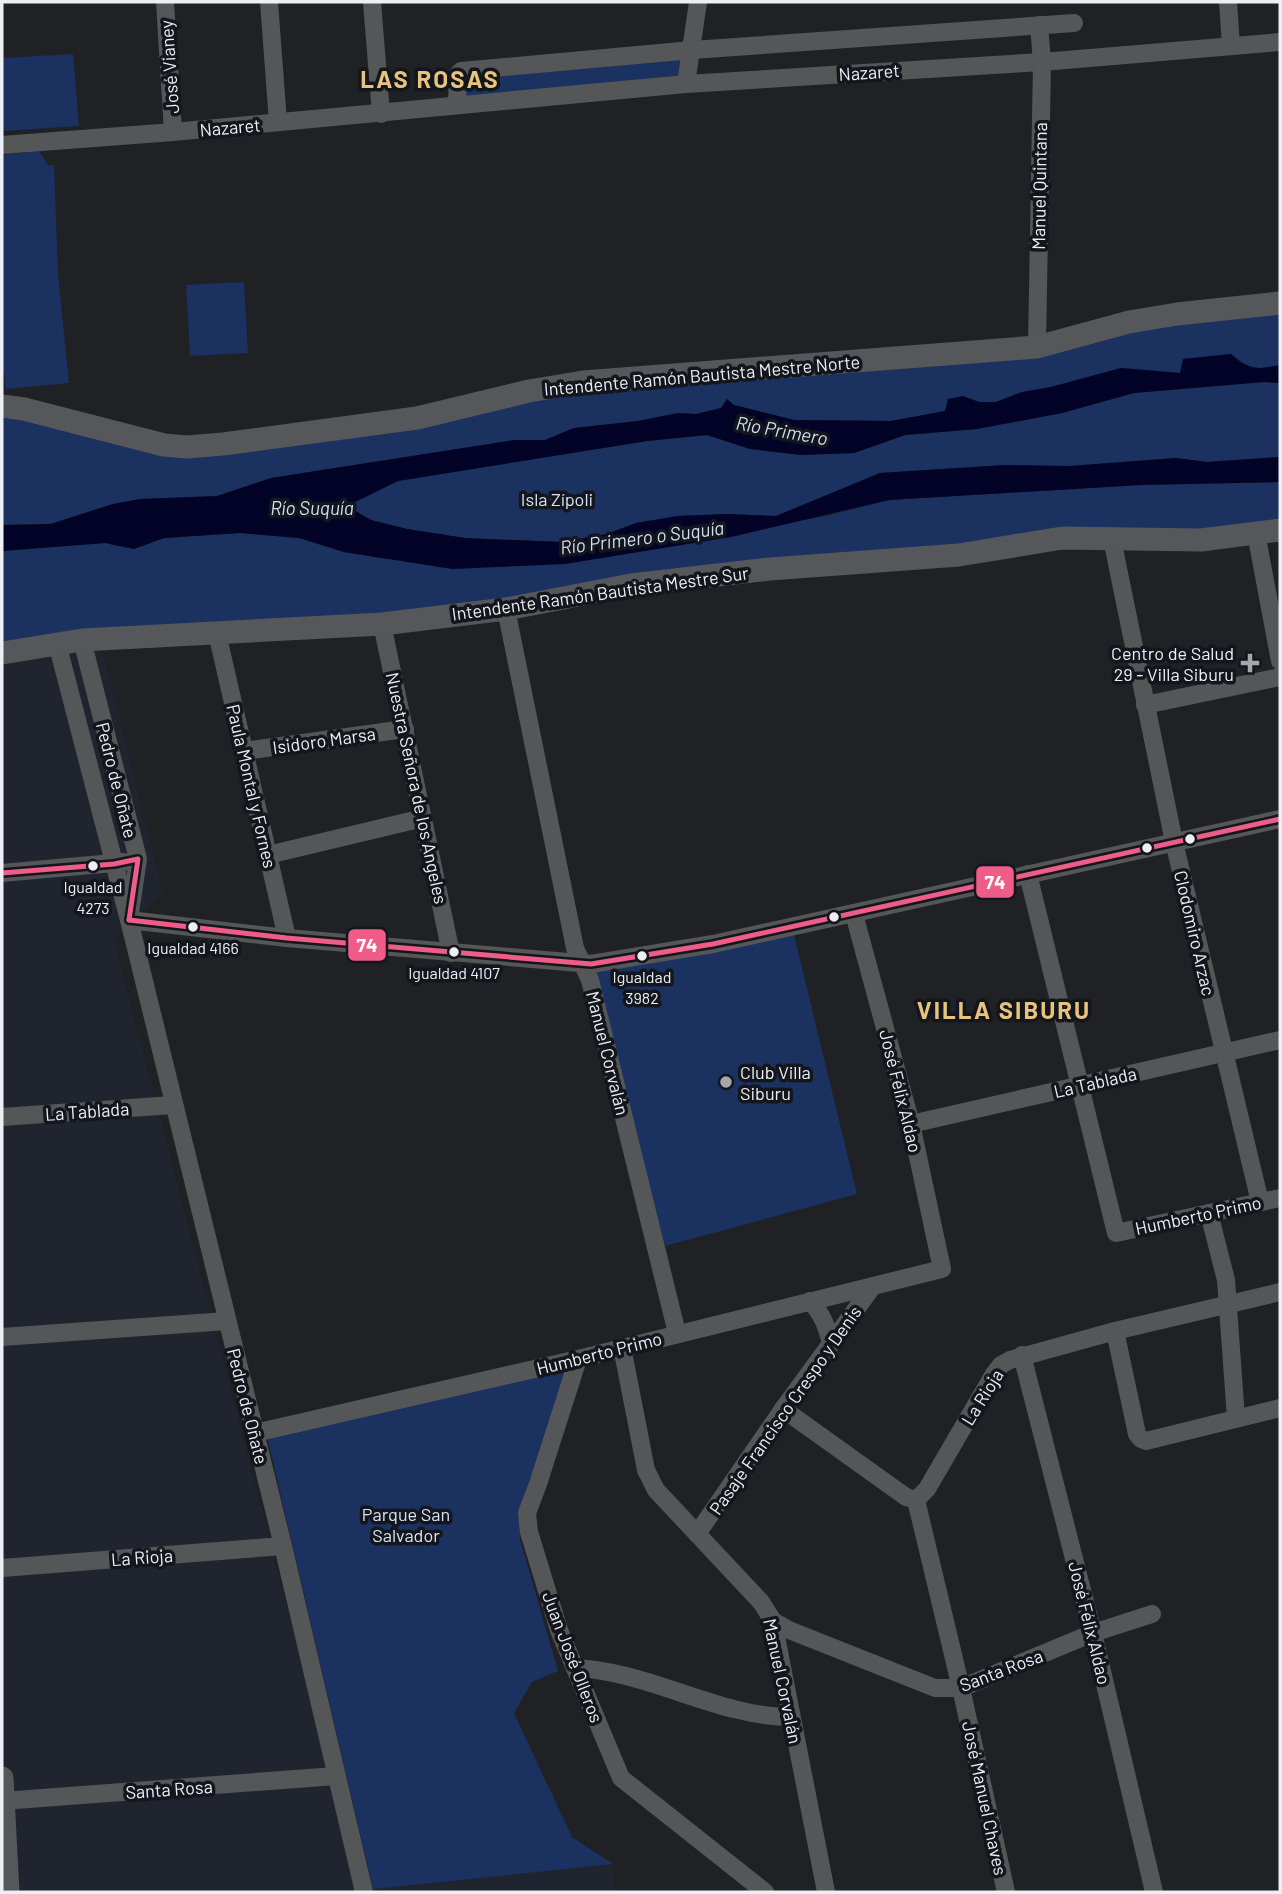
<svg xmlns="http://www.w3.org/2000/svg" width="1282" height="1894" font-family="Barlow,sans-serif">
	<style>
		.built { fill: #20242e }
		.green { fill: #1b3160 }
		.water { fill: #030328 }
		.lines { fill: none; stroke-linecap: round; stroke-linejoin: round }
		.minor { stroke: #555657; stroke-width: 18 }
		.major { stroke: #56575a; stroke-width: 23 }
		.bus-1-casing { stroke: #13161c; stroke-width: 10 }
		.bus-1 { stroke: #ee5c87; stroke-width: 5 }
		.poi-dot { fill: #a5a7ab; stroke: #13161c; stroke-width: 2.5 }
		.bus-dot { fill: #edeff4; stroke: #13161c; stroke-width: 2.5 }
		.labels { text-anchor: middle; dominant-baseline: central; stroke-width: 7; stroke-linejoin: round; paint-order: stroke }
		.bus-label { font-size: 16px; fill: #edeff4; stroke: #13161c }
		.street-label { font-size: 18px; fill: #edeff4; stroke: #13161c }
		.park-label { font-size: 18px; fill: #d8e2f5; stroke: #13161c }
		.poi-label { font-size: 18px; fill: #edeff4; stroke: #13161c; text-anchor: end }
		.water-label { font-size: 19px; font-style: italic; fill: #d3ddf1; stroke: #13161c }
		.district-label { font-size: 24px; font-weight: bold; letter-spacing: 2px; fill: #e8c37b; stroke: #13161c }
		.line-badge { stroke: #13161c; stroke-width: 2.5 }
		.badge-label { font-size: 19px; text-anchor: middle; font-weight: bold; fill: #fff }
	</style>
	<rect width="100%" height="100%" fill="#1f2124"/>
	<path class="built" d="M102,647L163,892L114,940L360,1888L613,1864L616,1892H2V661Z"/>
	<g class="green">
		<path d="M73,54L79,126L2,131V58Z"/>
		<path d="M683,59L681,78L462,98L466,75Z"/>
		<path d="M39,151L48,165H54L58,274L69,383L6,389L4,373H2V155Z"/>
		<path d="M244,282L248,353L190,356L186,285Z"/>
		<path d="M1280,303V365C1257,370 1249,370 1231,354L1183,359L1180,373L1121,368L1051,387L1022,392L996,402H979L963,396L945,411L891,421L794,420L734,405L696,414L678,413L638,421L574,428L545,440H514L271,478L217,496L140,499L113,504L50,524L2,525V406L164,445L529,391L1020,349Z"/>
		<path d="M1264,382L1280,383V457L1207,462L1176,458L1070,466L1005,465L880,473L776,516L728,514L678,516L636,523L607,534L561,542L465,538L407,529L371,520L346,506L398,481L647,441L707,435L750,449L802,455L854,453L906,435L977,429L1062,413L1134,393Z"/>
		<path d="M1280,482V530L1112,539L565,597L2,653V551L105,543L134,549L164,538L240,533L299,538L344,552L385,559L565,564L826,516L889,500L1140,485Z"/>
		<path d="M794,935L857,1194L665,1246L595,970Z"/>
		<path d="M571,1369L524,1496L520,1539L558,1671L532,1682L514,1713L572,1837L613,1864L373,1889L267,1436Z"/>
	</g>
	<path class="water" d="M1231,354C1249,370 1257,370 1280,365V383L1264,382L1134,393L1062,413L977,429L905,435L854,453L802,455L750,449L707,435L647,441L398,481L347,506L371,520L407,529L465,538L561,542L607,534L636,523L678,516L728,514L776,516L880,473L1005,465L1070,466L1176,458L1207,462L1280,457V482L1140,485L889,500L731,537L565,564L452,569L344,552L299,538L240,533L164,538L134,549L105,543L2,551V525L51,524L113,504L140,499L217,496L271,478L514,440H545L574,428L638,421L678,413L696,414L721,408L727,399L734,405L794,420L891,421L945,411L948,399L963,396L979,402H996L1022,392L1051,387L1121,368L1180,373L1183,359Z"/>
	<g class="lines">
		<g class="minor">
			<path d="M165,2L173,132"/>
			<path d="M269,2L278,122"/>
			<path d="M372,2L381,114"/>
			<path d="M1228,2L1231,46"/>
			<path d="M686,84L698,2"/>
			<path d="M457,105L458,74L461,71L692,50L1074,23"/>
			<path d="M2,145L173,132L686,84L1042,62L1280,42"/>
			<path d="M1037,347L1042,62L1039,25"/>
			<path d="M1256,533L1280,661"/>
			<path d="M1112,539L1174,842L1260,1202"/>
			<path d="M506,609L575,948L590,980L677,1333"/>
			<path d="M382,624L451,953"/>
			<path d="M217,633L287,938"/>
			<path d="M82,640L138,859L130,913"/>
			<path d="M57,643L129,920L283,1546L364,1892"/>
			<path d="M1145,705L1280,677"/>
			<path d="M244,751L405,729"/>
			<path d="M268,855L423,818"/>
			<path d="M2,873L124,862"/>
			<path d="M1028,874L1116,1233L1280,1198"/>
			<path d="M129,920L287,938L591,964L713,944L1280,819"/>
			<path d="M2,1117L173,1105"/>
			<path d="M911,1124L1280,1040"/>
			<path d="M1209,1213L1226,1280L1236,1418"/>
			<path d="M810,1301C823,1315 827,1327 831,1344"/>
			<path d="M1115,1331L1137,1434L1141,1439L1146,1441L1280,1408"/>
			<path d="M2,1337L227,1321"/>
			<path d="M622,1347L646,1470L656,1490L761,1602L773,1621L826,1892"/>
			<path d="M1022,1355L1093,1633L1154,1892"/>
			<path d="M578,1359L538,1484L527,1513L529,1532L559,1630L621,1778L765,1892"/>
			<path d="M783,1409L906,1497L916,1500L927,1489L994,1374L1001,1365L1010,1360L1115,1331L1280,1292"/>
			<path d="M255,1433L578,1359L942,1269L911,1124L854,914"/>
			<path d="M916,1500L961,1688L1006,1892"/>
			<path d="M697,1534L783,1409L873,1286"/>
			<path d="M2,1568L283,1546"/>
			<path d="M773,1621L789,1630L935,1688H961L1093,1633L1152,1614"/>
			<path d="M575,1668C649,1671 718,1717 791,1717"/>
			<path d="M2,1801L336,1776"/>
		</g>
		<g class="major">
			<path d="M2,406L24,409L164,445L187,447L223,444L417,418L529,391L583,382L1037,347L1129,322L1177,314L1280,303"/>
			<path d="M2,653L82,640L382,624L506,609L631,585L770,569L959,555L1062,538L1201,540L1280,530"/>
			<path d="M2,1778L8,1892"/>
		</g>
		<defs>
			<g id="bus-1">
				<path d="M2,873L114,864L138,859L129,920"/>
				<path d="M129,920L287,938L591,964L713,944L1280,819"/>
			</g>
		</defs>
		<use href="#bus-1" class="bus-1-casing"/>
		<use href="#bus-1" class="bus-1"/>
	</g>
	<g class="poi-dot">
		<path d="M1246.5 652.5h7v7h7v7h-7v7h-7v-7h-7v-7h7z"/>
		<circle cx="726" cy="1082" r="7"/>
	</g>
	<g class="bus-dot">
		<circle cx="1190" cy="839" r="6"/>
		<circle cx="1147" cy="848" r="6"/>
		<circle cx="93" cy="866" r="6"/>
		<circle cx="834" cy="917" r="6"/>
		<circle cx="193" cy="927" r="6"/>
		<circle cx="454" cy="952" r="6"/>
		<circle cx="642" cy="956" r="6"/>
	</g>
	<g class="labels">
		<g class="bus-label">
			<text x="93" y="886">Igualdad<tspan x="93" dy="21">4273</tspan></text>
			<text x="193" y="947">Igualdad 4166</text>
			<text x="454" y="972">Igualdad 4107</text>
			<text x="642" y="976">Igualdad<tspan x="642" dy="21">3982</tspan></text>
		</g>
		<g class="street-label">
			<text transform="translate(169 67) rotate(-94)">José Vianey</text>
			<text transform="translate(869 72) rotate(-4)">Nazaret</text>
			<text transform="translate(230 127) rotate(-5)">Nazaret</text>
			<text transform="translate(1039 186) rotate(-89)">Manuel Quintana</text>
			<text transform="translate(702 375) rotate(-5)">Intendente Ramón Bautista Mestre Norte</text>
			<text transform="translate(600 593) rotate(-8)">Intendente Ramón Bautista Mestre Sur</text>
			<text transform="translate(324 740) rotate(-8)">Isidoro Marsa</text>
			<text transform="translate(117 780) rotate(76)">Pedro de Oñate</text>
			<text transform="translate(252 786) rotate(77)">Paula Montal y Fornes</text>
			<text transform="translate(417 788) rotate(78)">Nuestra Señora de los Angeles</text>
			<text transform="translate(1195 933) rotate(77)">Clodomiro Arzac</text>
			<text transform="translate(608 1053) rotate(76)">Manuel Corvalán</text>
			<text transform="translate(1095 1082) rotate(-13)">La Tablada</text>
			<text transform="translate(901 1091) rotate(76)">José Félix Aldao</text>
			<text transform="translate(87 1111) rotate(-4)">La Tablada</text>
			<text transform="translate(1198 1215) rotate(-12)">Humberto Primo</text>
			<text transform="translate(599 1353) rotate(-14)">Humberto Primo</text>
			<text transform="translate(982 1397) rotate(-58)">La Rioja</text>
			<text transform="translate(248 1406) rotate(76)">Pedro de Oñate</text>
			<text transform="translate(785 1410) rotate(-55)">Pasaje Francisco Crespo y Denis</text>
			<text transform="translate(142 1557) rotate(-4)">La Rioja</text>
			<text transform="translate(1090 1623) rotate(76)">José Félix Aldao</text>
			<text transform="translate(573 1657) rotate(69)">Juan José Olleros</text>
			<text transform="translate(1001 1670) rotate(-21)">Santa Rosa</text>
			<text transform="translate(783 1681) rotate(78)">Manuel Corvalán</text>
			<text transform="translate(169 1789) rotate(-4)">Santa Rosa</text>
			<text transform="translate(985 1798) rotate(78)">José Manuel Chaves</text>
		</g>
		<g class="park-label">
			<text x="557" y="499">Isla Zípoli</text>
			<text x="406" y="1514">Parque San<tspan x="406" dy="21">Salvador</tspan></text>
		</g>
		<g class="poi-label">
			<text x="1234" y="653">Centro de Salud<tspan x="1234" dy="21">29 - Villa Siburu</tspan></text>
			<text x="740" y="1072" text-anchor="start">Club Villa<tspan x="740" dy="21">Siburu</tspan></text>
		</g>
		<g class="water-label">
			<text transform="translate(782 430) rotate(10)">Río Primero</text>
			<text x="312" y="507">Río Suquía</text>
			<text transform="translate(642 537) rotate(-7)">Río Primero o Suquía</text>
		</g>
		<g class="district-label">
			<text x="430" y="78">LAS ROSAS</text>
			<text x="1004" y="1009">VILLA SIBURU</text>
		</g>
	</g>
	<g class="line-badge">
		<rect x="975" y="865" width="40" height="34" rx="7" fill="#ee5c87"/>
		<rect x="347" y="928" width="40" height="34" rx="7" fill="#ee5c87"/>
	</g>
	<g class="badge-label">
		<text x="995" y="889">74</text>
		<text x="367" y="952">74</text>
	</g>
	<rect width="1282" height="1894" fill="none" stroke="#edeff4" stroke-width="7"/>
</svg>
